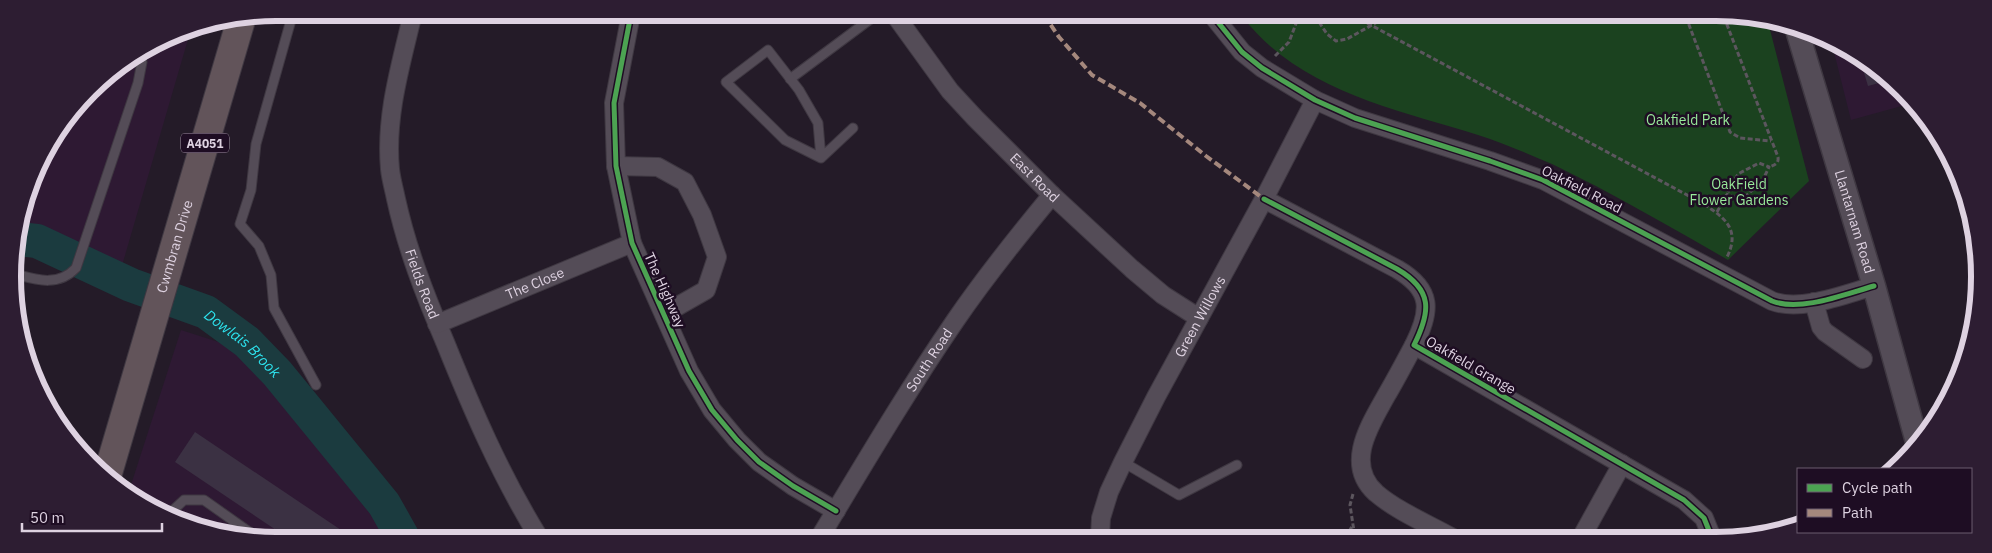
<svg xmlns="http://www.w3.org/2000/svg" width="1992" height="553" font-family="'IBM Plex Sans',sans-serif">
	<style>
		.built { fill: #2e1933 }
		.green { fill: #1b421f }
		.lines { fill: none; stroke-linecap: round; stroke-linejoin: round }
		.river { stroke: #1b3b3f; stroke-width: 34 }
		.building { fill: #3b3143 }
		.service-casing { stroke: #3f3842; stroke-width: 11 }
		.minor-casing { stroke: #3f3842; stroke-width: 20 }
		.tertiary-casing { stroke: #3f3842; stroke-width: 25 }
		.primary-casing { stroke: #3f3842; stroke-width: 30 }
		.path { stroke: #5c565e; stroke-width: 3; stroke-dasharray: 5 2.5; stroke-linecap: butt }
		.service { stroke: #544c57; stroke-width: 9 }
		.minor { stroke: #544c57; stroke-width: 18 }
		.tertiary { stroke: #544c57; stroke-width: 22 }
		.primary { stroke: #62545a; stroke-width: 28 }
		.quiet { stroke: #a5887d; stroke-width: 4; stroke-dasharray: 8 4; stroke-linecap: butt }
		.cycleway-casing { stroke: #1e0d23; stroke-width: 8 }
		.cycleway { stroke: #4ca352; stroke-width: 5 }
		.labels { text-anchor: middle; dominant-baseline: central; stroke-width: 5; stroke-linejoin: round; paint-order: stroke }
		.shield { fill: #1e0d23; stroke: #a497a8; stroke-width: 1 }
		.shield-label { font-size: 12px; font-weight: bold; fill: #ded2e1 }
		.park-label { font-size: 14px; fill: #98ea9a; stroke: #1e0d23 }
		.street-label { font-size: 14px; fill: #ded2e1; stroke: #1e0d23 }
		.water-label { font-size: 15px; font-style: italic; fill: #2de3ee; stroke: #1e0d23 }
		.rim { fill: none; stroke: #ded2e1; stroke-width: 6 }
	</style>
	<rect width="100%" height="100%" fill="#241b28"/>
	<g class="built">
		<path d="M191,29L121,269L18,241L40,159L102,78L176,32Z"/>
		<path d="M1832,44L1862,57L1909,104L1851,120Z"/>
		<path d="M181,330L234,347L308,416L389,501L399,536L225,535L144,505L129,491Z"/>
	</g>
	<path class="green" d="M1242,16L1767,18L1809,181L1728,260C1685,235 1641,210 1596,186C1581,179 1567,171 1552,164C1528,154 1503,143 1478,135C1394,109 1298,90 1242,16Z"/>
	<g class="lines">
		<path class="river" id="s1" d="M18,239L37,241L131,285L206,312L247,342L277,373L384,504L402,536"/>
	</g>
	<g class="building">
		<path d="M1859,56L1862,57L1886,81L1868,86Z"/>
		<path d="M195,432L350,536H285L175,462Z"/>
	</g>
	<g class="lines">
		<defs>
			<g id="service">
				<path d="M293,13L256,144L251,190L240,224L259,246L271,275L274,308L316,385"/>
				<path d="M790,79L876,15"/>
				<path d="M821,158L818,123L799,90L768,50L726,82L785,140L821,158L853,128"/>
				<path d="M15,274C37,280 58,287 76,268L138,83L142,62L138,56"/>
				<path d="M1123,462L1179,495L1237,465"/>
				<path d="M169,514L184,500H204L255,536"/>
			</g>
			<g id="minor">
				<path id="s2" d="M413,13C401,64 385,116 390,169C391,179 394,189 396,199C407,249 425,295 445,342C472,409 500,474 538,536"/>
				<path d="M631,14L614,103L616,166L632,243L689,371L712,410L737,440L759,462L793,486L836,511"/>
				<path id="s3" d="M895,15L950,91L975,118L1052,195L1132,269L1163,295L1199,318"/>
				<path d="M1213,16L1242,52L1262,68L1315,100L1355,118L1490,161L1543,180L1772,301C1801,312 1845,294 1874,286"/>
				<path d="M616,166L658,167L685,182L702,215L717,257L706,290L664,314"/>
				<path d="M1264,199L1397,269C1433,290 1431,311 1414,345L1684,500L1704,518L1712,538"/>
				<path d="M1814,302L1821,327L1825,332L1863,359"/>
				<path id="s4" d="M437,324L632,243"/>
				<path d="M1414,345C1405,362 1396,379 1386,396C1370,425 1344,464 1376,493C1397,511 1428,524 1453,538"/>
				<path id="s5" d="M820,537C864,464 907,391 955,321C985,277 1018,236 1052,195"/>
				<path id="s6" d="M1100,537L1101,518L1109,492L1123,462L1156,397L1264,199L1315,100"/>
				<path d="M1581,538L1622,464"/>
			</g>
			<g id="tertiary">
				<path id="s7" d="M1797,30L1874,286L1917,442"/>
			</g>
			<g id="primary">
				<path id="s8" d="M108,473L241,20"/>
			</g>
		</defs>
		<use href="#service" class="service-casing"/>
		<use href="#minor" class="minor-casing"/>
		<use href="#tertiary" class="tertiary-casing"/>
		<use href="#primary" class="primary-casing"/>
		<g class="path">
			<path d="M1315,16L1327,34L1336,41L1347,39L1388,16"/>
			<path d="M1354,16L1702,203C1724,217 1741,229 1727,257"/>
			<path d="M1686,17L1730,132L1740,138L1771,141"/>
			<path d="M1724,17L1778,157C1779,164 1774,165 1769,167"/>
			<path d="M1275,56L1289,42L1297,21L1304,16"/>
			<path d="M1717,212L1738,174L1759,163L1769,167L1763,180L1744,198L1740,199L1726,194"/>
			<path d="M1353,494L1350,505L1355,538"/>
			<path d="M1346,538L1352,526"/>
		</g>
		<use href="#service" class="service"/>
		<use href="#minor" class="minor"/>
		<use href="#tertiary" class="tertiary"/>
		<use href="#primary" class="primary"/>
		<path class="quiet" d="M1044,15L1059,37L1092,75L1140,103L1206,156L1264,199"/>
		<defs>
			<g id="cycleway">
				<path d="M631,14L614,103L616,166L632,243L689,371L712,410L737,440L759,462L793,486L836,511"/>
				<path d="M1213,16L1242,52L1262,68L1315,100L1355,118L1490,161L1543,180L1772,301C1801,312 1845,294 1874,286"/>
				<path d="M1264,199L1397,269C1433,290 1431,311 1414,345L1684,500L1704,518L1712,538"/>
			</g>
		</defs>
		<use href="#cycleway" class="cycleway-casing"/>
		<use href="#cycleway" class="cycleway"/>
	</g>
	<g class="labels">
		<rect class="shield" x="181" y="133.5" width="48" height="19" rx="4"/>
		<g class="shield-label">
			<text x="205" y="143">A4051</text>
		</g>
		<g class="park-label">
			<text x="1688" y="120">Oakfield Park</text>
			<text x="1739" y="184">OakField<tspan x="1739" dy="16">Flower Gardens</tspan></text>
		</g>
		<g class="street-label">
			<text stroke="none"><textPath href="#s3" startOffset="215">East Road</textPath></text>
			<text transform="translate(1582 189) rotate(27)">Oakfield Road</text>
			<text stroke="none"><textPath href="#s7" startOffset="200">Llantarnam Road</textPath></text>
			<text stroke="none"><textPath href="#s8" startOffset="236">Cwmbran Drive</textPath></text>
			<text stroke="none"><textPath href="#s2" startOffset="278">Fields Road</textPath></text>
			<text stroke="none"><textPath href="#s4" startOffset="106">The Close</textPath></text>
			<text transform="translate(665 290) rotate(66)">The Highway</text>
			<text stroke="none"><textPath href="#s6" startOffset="244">Green Willows</textPath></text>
			<text stroke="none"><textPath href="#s5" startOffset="208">South Road</textPath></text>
			<text transform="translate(1471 365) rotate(30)">Oakfield Grange</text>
		</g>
		<g class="water-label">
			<text stroke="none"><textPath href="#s1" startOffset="251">Dowlais Brook</textPath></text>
		</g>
	</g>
	<path d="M0 0H1992V553H0ZM276 21H1716A255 255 0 0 1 1971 276V277A255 255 0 0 1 1716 532H276A255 255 0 0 1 21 277V276A255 255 0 0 1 276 21Z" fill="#2d1d32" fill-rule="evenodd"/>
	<path class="rim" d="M276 21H1716A255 255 0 0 1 1971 276V277A255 255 0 0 1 1716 532H276A255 255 0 0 1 21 277V276A255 255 0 0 1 276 21Z"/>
	<rect x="1797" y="468" width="175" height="65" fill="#1e0d23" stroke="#6b5c6f"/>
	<rect x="1807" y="484" width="25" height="8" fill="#4ca352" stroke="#6b5c6f"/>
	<text x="1842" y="493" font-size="15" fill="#ded2e1">Cycle path</text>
	<rect x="1807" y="509" width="25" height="8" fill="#a5887d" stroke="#6b5c6f"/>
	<text x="1842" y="518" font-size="15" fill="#ded2e1">Path</text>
	<path d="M22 523v8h140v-8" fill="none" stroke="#ded2e1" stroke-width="2.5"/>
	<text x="30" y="523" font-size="15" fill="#ded2e1" stroke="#1e0d23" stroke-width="4" paint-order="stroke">50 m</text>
</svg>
